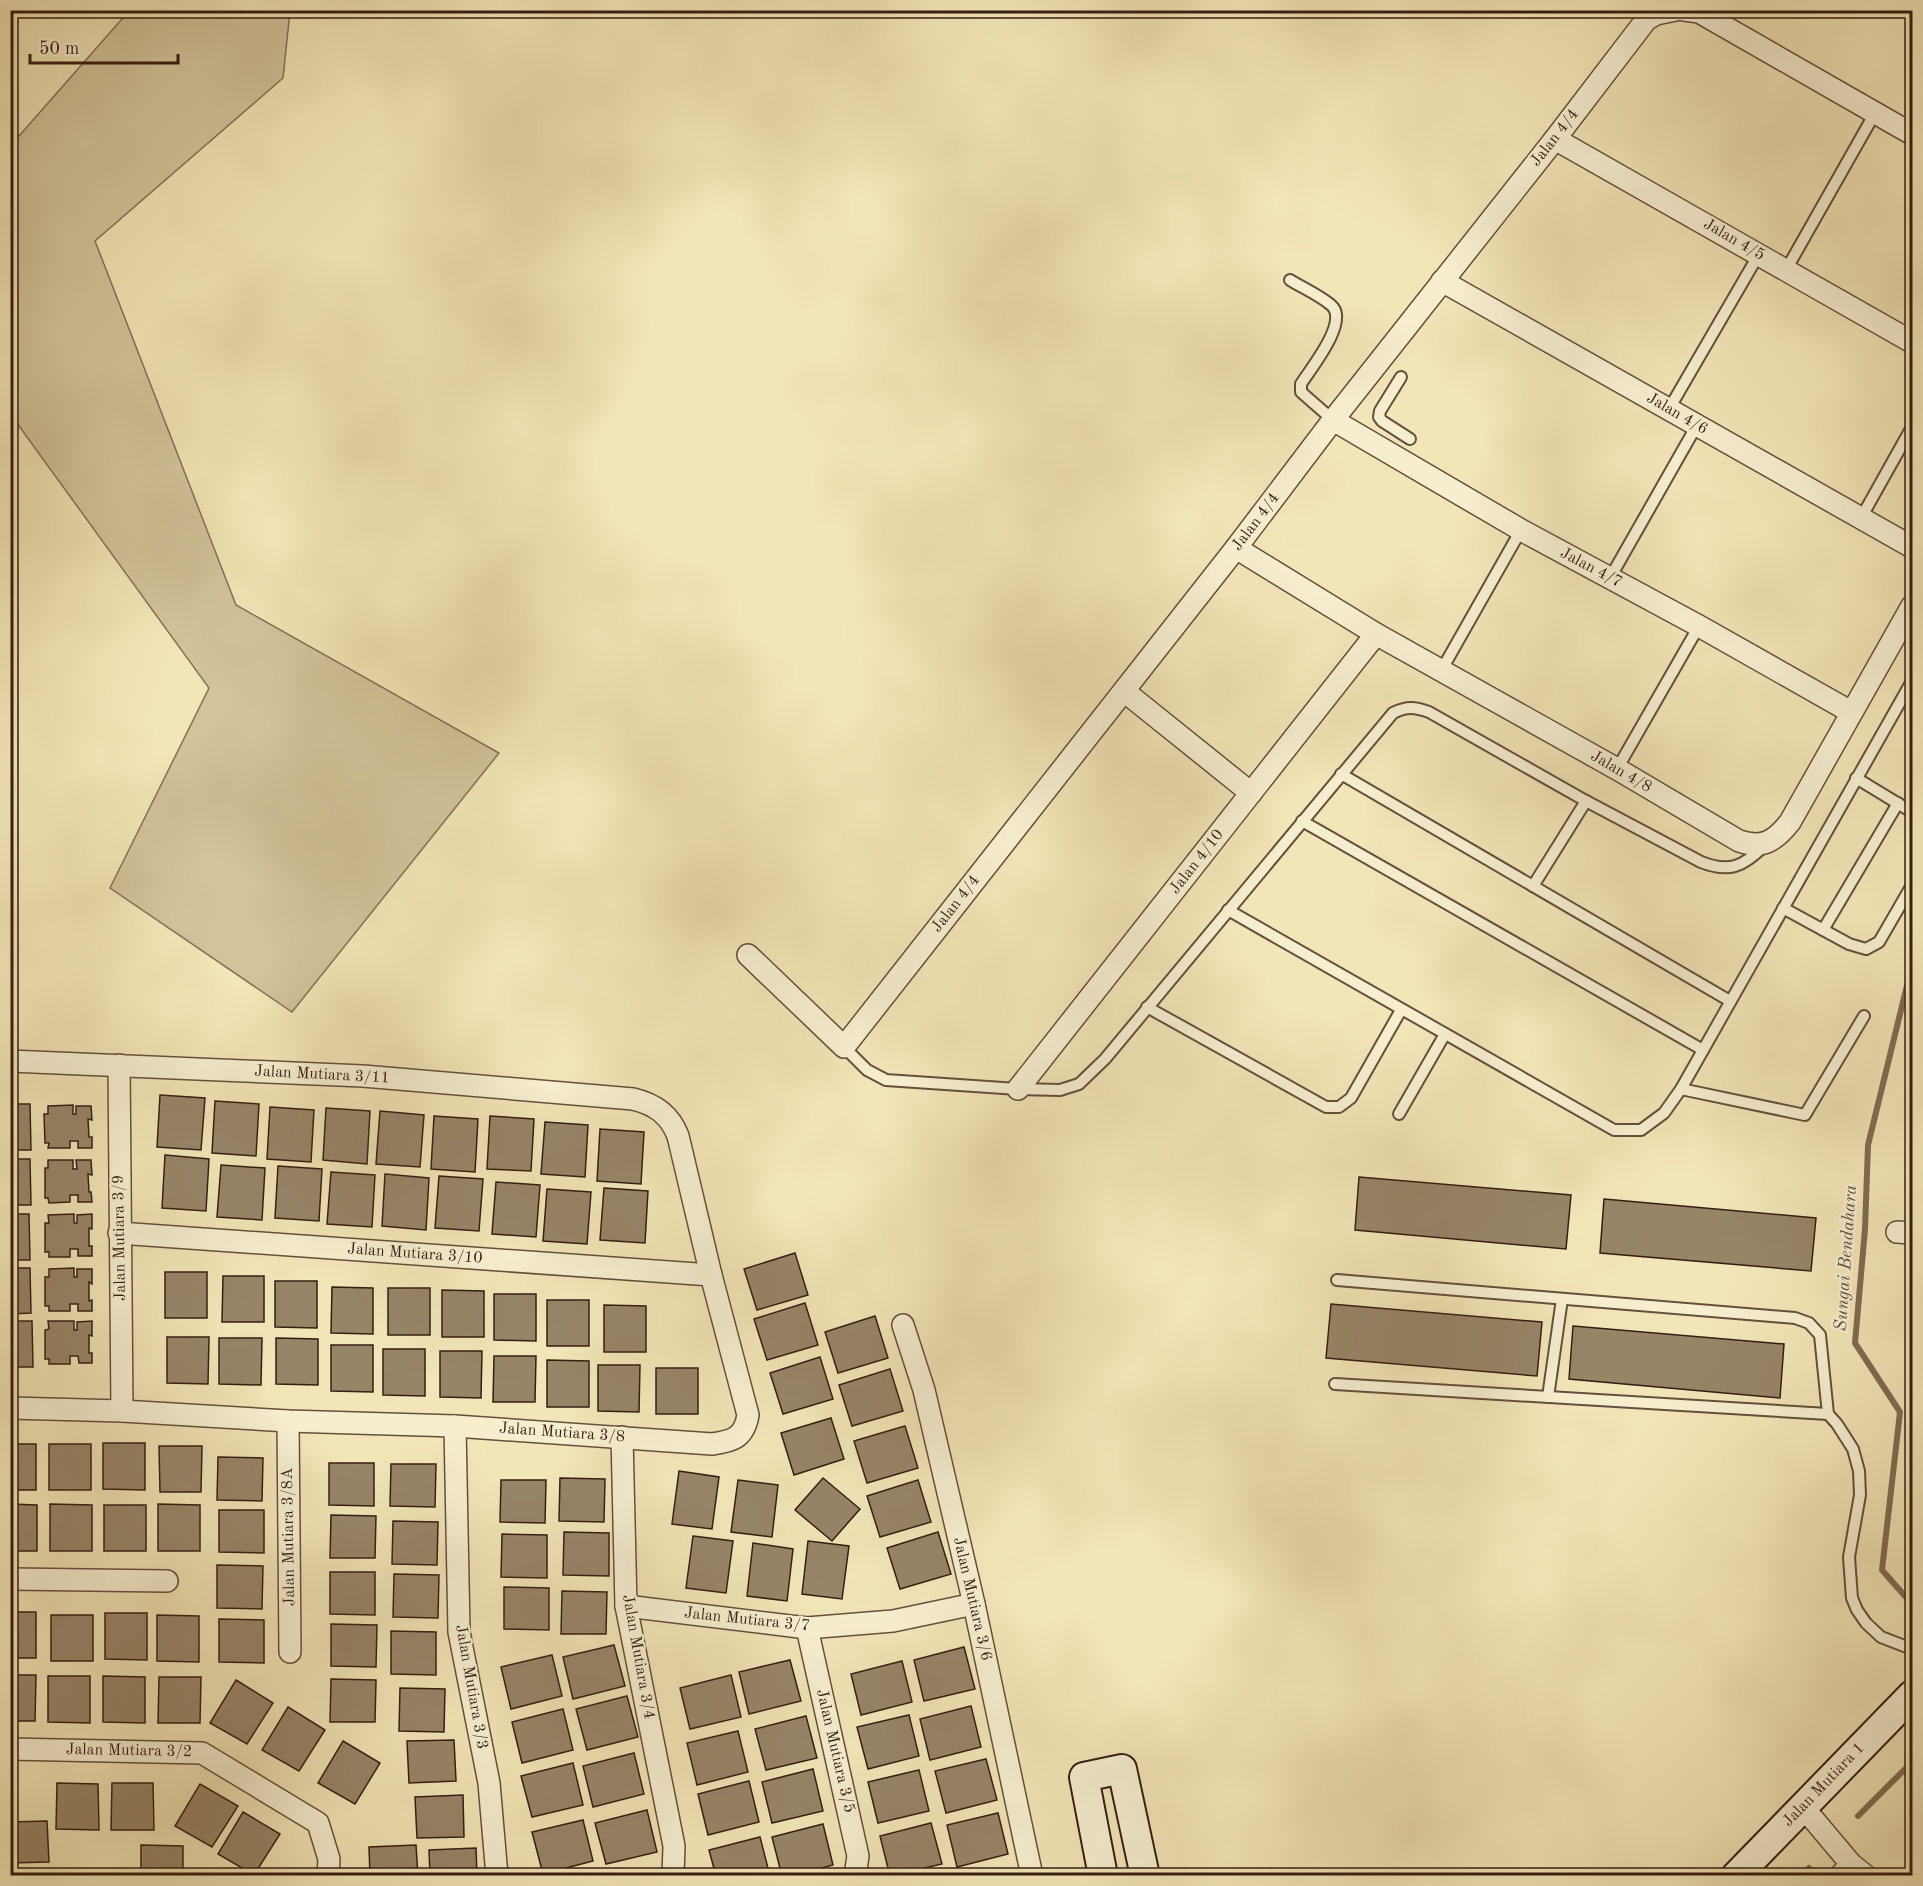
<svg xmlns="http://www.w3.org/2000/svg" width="1923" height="1886" font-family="'Old Standard TT',serif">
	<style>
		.green { fill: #d2c39b; stroke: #837057; stroke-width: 1.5 }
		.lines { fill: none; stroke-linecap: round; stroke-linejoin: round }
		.stream { stroke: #7f6d54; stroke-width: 6 }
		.building { fill: #978568; stroke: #341e13; stroke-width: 1.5 }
		.lane-casing { stroke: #64503c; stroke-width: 14 }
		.street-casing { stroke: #64503c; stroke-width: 24 }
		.secondary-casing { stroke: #341e13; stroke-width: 32 }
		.lane { stroke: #f7eed0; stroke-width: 10 }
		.street { stroke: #f7eed0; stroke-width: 21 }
		.secondary { stroke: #f7eed0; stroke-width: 28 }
		.labels { text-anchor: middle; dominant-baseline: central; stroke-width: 4.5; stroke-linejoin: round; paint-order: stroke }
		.street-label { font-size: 16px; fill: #341e13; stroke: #f7eed0 }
		.water-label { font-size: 18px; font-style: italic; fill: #604c39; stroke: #f7eed0 }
	</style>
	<rect width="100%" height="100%" fill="#f2e5b7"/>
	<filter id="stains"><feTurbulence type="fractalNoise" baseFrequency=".00333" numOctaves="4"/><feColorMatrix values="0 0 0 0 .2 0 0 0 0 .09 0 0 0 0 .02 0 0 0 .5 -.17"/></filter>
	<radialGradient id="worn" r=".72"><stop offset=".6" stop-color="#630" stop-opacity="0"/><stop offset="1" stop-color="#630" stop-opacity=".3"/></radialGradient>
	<path class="green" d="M129,11H290L283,78L95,241L236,605L499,753L292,1012L110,888L209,688L11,415V145Z"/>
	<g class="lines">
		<g class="stream">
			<path d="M1912,965L1868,1145L1865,1229L1855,1343L1900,1412L1882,1570L1912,1604"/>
			<path d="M1858,1816L1912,1762"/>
			<path d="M1801,1876L1809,1868"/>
		</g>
	</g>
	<g class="building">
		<path d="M160,1095L205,1098L201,1150L157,1147Z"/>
		<path d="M215,1101L259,1104L256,1156L212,1153Z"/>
		<path d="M10,1104H30L31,1150H10Z"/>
		<path d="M73,1105V1114H76V1106H91L92,1120L88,1119L89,1137H92V1148H78V1141H70V1148H48L49,1143H45L44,1114H48V1106Z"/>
		<path d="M270,1107L314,1110L311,1162L267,1159Z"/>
		<path d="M326,1108L370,1111L367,1164L323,1160Z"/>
		<path d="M380,1111L424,1115L420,1167L376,1164Z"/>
		<path d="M434,1116L478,1119L475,1172L431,1169Z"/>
		<path d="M490,1116L534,1119L531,1171L487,1169Z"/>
		<path d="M545,1122L588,1125L585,1177L541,1174Z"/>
		<path d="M600,1129L644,1132L641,1184L597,1181Z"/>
		<path d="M165,1155L209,1159L206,1211L162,1208Z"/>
		<path d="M10,1159H30L31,1205H10Z"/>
		<path d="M48,1160H73V1169H77L76,1160H91L92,1175L88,1174L89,1192H91L92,1202H78V1195H70V1202L49,1203L48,1198H45V1168H48Z"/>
		<path d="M221,1165L265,1168L262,1220L217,1217Z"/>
		<path d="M278,1166L322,1169L319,1221L275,1218Z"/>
		<path d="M331,1172L375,1175L372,1227L327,1224Z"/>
		<path d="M385,1174L429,1178L426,1230L382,1226Z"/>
		<path d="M439,1176L483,1179L479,1231L435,1228Z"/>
		<path d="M1359,1177L1571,1195L1566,1249L1355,1230Z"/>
		<path d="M496,1182L540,1185L536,1237L492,1234Z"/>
		<path d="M604,1188L648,1191L645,1243L600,1240Z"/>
		<path d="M547,1189L591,1192L587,1244L543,1241Z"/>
		<path d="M1604,1199L1816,1218L1811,1271L1600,1253Z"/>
		<path d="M10,1214H29L30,1260H10Z"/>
		<path d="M74,1214V1223H77V1215L92,1214V1229L89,1228V1246H92V1256H78V1249H70V1257H49V1252H45V1223H49L48,1215Z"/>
		<path d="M795,1253L808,1295L757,1310L744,1269Z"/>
		<path d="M10,1268H30L31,1313L10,1314Z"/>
		<path d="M74,1268V1277H77V1269H92V1284L89,1282V1301L92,1300V1311H78V1304H70V1311H49V1306H45V1277H49V1269Z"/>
		<rect x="165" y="1272" width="42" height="46"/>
		<path d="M223,1276H264V1322H222Z"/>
		<path d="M275,1281H317V1328L275,1327Z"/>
		<path d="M332,1287L373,1288V1334L331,1333Z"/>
		<rect x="388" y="1288" width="42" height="47"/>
		<path d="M442,1290L484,1291V1337H442Z"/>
		<path d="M494,1294H536V1341L494,1340Z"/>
		<rect x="547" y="1300" width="42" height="46"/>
		<path d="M805,1303L818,1345L767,1360L754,1319Z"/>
		<path d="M1331,1304L1542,1322L1537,1376L1326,1358Z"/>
		<path d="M604,1305L646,1306V1352H604Z"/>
		<path d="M875,1316L888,1358L838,1373L825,1332Z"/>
		<path d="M10,1321H32L33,1367H10Z"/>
		<path d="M48,1321H74V1330H77V1322L92,1321V1336L89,1335V1353H92V1363H79L78,1356H70V1364H49V1359H45V1330L49,1329Z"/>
		<path d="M1573,1326L1784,1344L1780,1398L1569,1379Z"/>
		<path d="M167,1337H209L208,1384L167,1383Z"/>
		<path d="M219,1338H262L261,1385L219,1384Z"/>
		<path d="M276,1338L318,1339V1385L276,1384Z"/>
		<path d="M331,1345H373V1392L331,1391Z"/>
		<path d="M383,1349H425V1396L383,1395Z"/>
		<path d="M440,1351H482L481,1398L440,1397Z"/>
		<path d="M494,1356H536L535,1402H493Z"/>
		<path d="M820,1357L833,1399L783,1414L770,1373Z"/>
		<path d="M547,1360L589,1361V1407H547Z"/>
		<path d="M598,1365H640L639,1412L598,1411Z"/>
		<rect x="656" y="1368" width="42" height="46"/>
		<path d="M890,1369L903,1411L852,1426L839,1385Z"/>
		<path d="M831,1418L844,1459L794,1475L781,1433Z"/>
		<path d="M905,1426L918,1468L867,1483L854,1441Z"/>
		<path d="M103,1443H145V1490L103,1489Z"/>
		<rect x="10" y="1444" width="26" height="46"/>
		<rect x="49" y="1444" width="42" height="46"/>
		<path d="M159,1446H202L201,1492H160Z"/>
		<path d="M218,1457L263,1458L262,1501L217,1500Z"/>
		<path d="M329,1463H374V1506L329,1505Z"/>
		<path d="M391,1464H436L435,1507L390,1506Z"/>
		<path d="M679,1471L719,1477L712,1529L672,1524Z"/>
		<path d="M560,1478L605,1479L604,1522L559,1521Z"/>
		<path d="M823,1478L860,1509L832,1541L795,1510Z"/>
		<path d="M501,1480H546L545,1523L500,1522Z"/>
		<path d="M738,1480L778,1485L772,1537L731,1532Z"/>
		<path d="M918,1480L931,1522L880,1537L867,1496Z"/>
		<path d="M10,1504L37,1505V1551H10Z"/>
		<path d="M50,1504L92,1505V1551H50Z"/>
		<path d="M158,1504L200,1505V1551H158Z"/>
		<rect x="104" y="1505" width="42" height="46"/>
		<path d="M219,1510H264V1553L219,1552Z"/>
		<path d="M331,1515L376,1516L375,1558H330Z"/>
		<path d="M393,1521L438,1522L437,1565L392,1564Z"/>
		<path d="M564,1532L609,1533V1576L563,1575Z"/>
		<path d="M938,1532L951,1574L900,1589L887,1548Z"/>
		<path d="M502,1534L547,1535V1578L501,1577Z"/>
		<path d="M693,1536L733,1541L726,1593L686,1588Z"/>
		<path d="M808,1541L849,1546L842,1599L802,1594Z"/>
		<path d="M753,1543L793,1549L787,1601L747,1596Z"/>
		<path d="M217,1565L263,1566L262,1609L217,1608Z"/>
		<path d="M330,1572H375V1615L330,1614Z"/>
		<path d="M394,1574L439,1575L438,1618L393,1617Z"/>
		<path d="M504,1587L549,1588V1630L504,1629Z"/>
		<path d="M562,1591L607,1592L606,1634H561Z"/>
		<rect x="10" y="1612" width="26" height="46"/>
		<path d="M105,1613H147V1660L105,1659Z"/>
		<rect x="51" y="1615" width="42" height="46"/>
		<path d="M157,1615L199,1616V1662L157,1661Z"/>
		<path d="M219,1619L264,1620V1663L219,1662Z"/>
		<path d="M331,1624L377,1625L376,1667L331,1666Z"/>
		<path d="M391,1631L436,1632V1675L391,1674Z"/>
		<path d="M614,1645L625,1686L573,1699L563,1657Z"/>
		<path d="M964,1647L975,1689L924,1701L914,1660Z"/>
		<path d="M552,1655L562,1696L511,1709L501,1667Z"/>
		<path d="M790,1660L801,1701L749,1714L739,1672Z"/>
		<path d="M902,1661L912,1702L861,1715L851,1674Z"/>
		<path d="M10,1675H36L35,1721H10Z"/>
		<path d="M731,1675L741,1717L690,1729L680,1688Z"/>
		<path d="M48,1676H90V1723L48,1722Z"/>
		<path d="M103,1676L145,1677V1723L103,1722Z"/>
		<path d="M159,1677H201L200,1723H158Z"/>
		<path d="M331,1679L376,1680L375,1722H330Z"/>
		<path d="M236,1680L273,1703L247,1744L210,1723Z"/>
		<path d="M400,1688L445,1689L444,1732L399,1731Z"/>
		<path d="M627,1696L638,1737L587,1750L576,1709Z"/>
		<path d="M971,1706L981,1747L930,1760L920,1719Z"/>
		<path d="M288,1707L325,1730L299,1771L262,1750Z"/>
		<path d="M563,1709L573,1750L522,1763L512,1722Z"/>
		<path d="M909,1715L919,1756L868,1769L857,1727Z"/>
		<path d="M806,1716L817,1758L766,1770L755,1729Z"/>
		<path d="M738,1731L748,1772L697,1785L687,1743Z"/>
		<path d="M454,1740L456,1781L409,1783L407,1741Z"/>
		<path d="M343,1741L380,1763L355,1804L318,1783Z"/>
		<path d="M634,1753L644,1794L593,1807L583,1766Z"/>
		<path d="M986,1759L997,1800L946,1813L935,1771Z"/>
		<path d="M573,1763L583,1805L532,1817L521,1776Z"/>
		<path d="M813,1769L823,1811L772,1823L762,1782Z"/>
		<path d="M919,1770L929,1811L878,1823L868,1782Z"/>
		<path d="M749,1781L759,1822L708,1835L698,1794Z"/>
		<path d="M57,1783L98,1784L99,1830L56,1829Z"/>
		<path d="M112,1783H153L154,1830H111Z"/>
		<path d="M200,1784L238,1806L212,1847L175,1826Z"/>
		<path d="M463,1795L464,1837L417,1838L415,1797Z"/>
		<path d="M647,1810L657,1852L606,1864L595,1823Z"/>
		<path d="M243,1812L280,1834L254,1875L218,1854Z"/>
		<path d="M998,1813L1008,1854L957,1867L947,1825Z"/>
		<path d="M583,1820L593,1861L543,1874L532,1832Z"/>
		<path d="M47,1821L49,1862L10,1863V1822Z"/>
		<path d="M931,1823L942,1864L890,1876L880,1836Z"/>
		<path d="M823,1824L833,1865L793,1876H782L772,1837Z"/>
		<path d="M760,1837L770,1876H716L709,1850Z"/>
		<path d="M141,1845L183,1846V1876H141Z"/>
		<path d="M416,1845L418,1876H370L369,1847Z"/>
		<path d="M476,1848L477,1876H430L429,1850Z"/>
	</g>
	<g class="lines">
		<defs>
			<g id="lane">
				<path d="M1786,270L1875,113"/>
				<path d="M1290,280C1303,288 1319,295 1331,305C1350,321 1311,368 1301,384V392L1333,420"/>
				<path d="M1401,377L1380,411L1379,417L1382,421L1410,439"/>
				<path d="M1669,409L1759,254"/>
				<path d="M1861,518L1912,427"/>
				<path d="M1610,578L1697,425"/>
				<path d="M1441,671L1521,530"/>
				<path d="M1617,769L1699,626"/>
				<path d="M1341,774L1730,1001"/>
				<path d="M1856,778L1912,812"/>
				<path d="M1302,821L1703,1050"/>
				<path d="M1533,886L1586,801"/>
				<path d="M1783,908L1849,944L1866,949L1879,942L1912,885"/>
				<path d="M1228,910L1614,1130H1641L1664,1113L1681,1089L1912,681"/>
				<path d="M1823,930L1898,803"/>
				<path d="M1147,1007L1326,1107H1339L1351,1098L1401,1010"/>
				<path d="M844,1047L867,1070L886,1080L1018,1089L1060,1090L1079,1084L1105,1059L1393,713C1407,706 1415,707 1429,712L1586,801L1701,862C1729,873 1743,867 1764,846"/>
				<path d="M1681,1089L1805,1115L1864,1016"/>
				<path d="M1399,1114L1445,1034"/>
				<path d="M1337,1280L1795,1318L1809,1323L1820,1335L1828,1414L1837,1424L1853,1449L1859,1471L1860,1495L1849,1557L1852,1598L1857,1610L1866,1623L1881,1637L1912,1649"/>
				<path d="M1335,1384L1828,1414"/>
				<path d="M1548,1397L1562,1299"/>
			</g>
			<g id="street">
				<path d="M1684,10L1699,12L1912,134"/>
				<path d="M1555,139L1912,342"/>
				<path d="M1442,281L1912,547"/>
				<path d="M1333,420L1521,530L1699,626L1851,712"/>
				<path d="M1236,548L1376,634L1617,769L1739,841C1763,849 1775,841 1790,822L1912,606"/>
				<path d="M1124,691L1251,793"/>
				<path d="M748,955L844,1047L1236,548L1333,420L1555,139L1646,20L1656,14L1676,10"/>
				<path d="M10,1061L363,1076L633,1099C655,1104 670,1115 678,1136L711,1275L748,1415C744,1438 733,1441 712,1444L455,1426L288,1421L122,1411L10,1408"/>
				<path d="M119,1065L122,1411"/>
				<path d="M1018,1089L1376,634"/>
				<path d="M1897,1232L1912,1233"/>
				<path d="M119,1233L711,1275"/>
				<path d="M903,1325L924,1390L974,1604L1032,1876"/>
				<path d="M288,1421L290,1652"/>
				<path d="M455,1426L459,1632L489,1783L497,1876"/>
				<path d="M622,1437L626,1606L674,1846L673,1876"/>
				<path d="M10,1579L167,1581"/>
				<path d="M626,1606L807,1628L893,1621L974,1604"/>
				<path d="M807,1628L858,1856L855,1876"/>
				<path d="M10,1749L202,1753L318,1823L329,1859L328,1876"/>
				<path d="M1803,1807L1851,1864L1840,1876"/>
				<path d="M1851,1864L1866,1876"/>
			</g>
			<g id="secondary">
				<path d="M1103,1876L1084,1777L1122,1769L1145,1876"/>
				<path d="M1736,1876L1912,1695"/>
			</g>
		</defs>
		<use href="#lane" class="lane-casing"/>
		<use href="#street" class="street-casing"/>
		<use href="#secondary" class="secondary-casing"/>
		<use href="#lane" class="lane"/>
		<use href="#street" class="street"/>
		<use href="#secondary" class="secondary"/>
	</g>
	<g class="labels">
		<g class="street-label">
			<text transform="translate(1555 138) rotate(-52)">Jalan 4/4</text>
			<text transform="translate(1734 240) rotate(30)">Jalan 4/5</text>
			<text transform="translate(1677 414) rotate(30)">Jalan 4/6</text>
			<text transform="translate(1256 522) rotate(-53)">Jalan 4/4</text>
			<text transform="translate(1591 568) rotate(28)">Jalan 4/7</text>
			<text transform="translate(1621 772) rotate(30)">Jalan 4/8</text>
			<text transform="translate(1197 862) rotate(-52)">Jalan 4/10</text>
			<text transform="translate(956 904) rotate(-52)">Jalan 4/4</text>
			<text transform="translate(322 1075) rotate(3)">Jalan Mutiara 3/11</text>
			<text transform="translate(120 1238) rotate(-91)">Jalan Mutiara 3/9</text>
			<text transform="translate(415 1254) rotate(4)">Jalan Mutiara 3/10</text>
			<text transform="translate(562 1433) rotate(4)">Jalan Mutiara 3/8</text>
			<text transform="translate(289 1537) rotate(-91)">Jalan Mutiara 3/8A</text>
			<text transform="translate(972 1599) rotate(77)">Jalan Mutiara 3/6</text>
			<text transform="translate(747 1620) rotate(6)">Jalan Mutiara 3/7</text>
			<text transform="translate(638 1657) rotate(80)">Jalan Mutiara 3/4</text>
			<text transform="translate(471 1687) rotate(80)">Jalan Mutiara 3/3</text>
			<text transform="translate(129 1751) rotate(1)">Jalan Mutiara 3/2</text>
			<text transform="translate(835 1751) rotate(77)">Jalan Mutiara 3/5</text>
			<text transform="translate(1824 1785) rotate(-46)">Jalan Mutiara 1</text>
		</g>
		<g class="water-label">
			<text transform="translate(1846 1258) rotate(-86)">Sungai Bendahara</text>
		</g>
	</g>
	<rect width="1923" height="1886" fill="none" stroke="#f2e5b7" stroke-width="36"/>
	<rect x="12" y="12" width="1899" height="1862" fill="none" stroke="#341e13" stroke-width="3"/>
	<rect x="18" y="18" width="1887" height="1850" fill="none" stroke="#341e13" stroke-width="1.5"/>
	<path d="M30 54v9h148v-9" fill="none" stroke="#341e13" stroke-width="3"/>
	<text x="39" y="54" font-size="18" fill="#341e13" stroke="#f7eed0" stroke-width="4.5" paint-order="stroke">50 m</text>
	<rect width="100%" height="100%" filter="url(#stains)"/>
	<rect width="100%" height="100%" fill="url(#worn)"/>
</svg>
